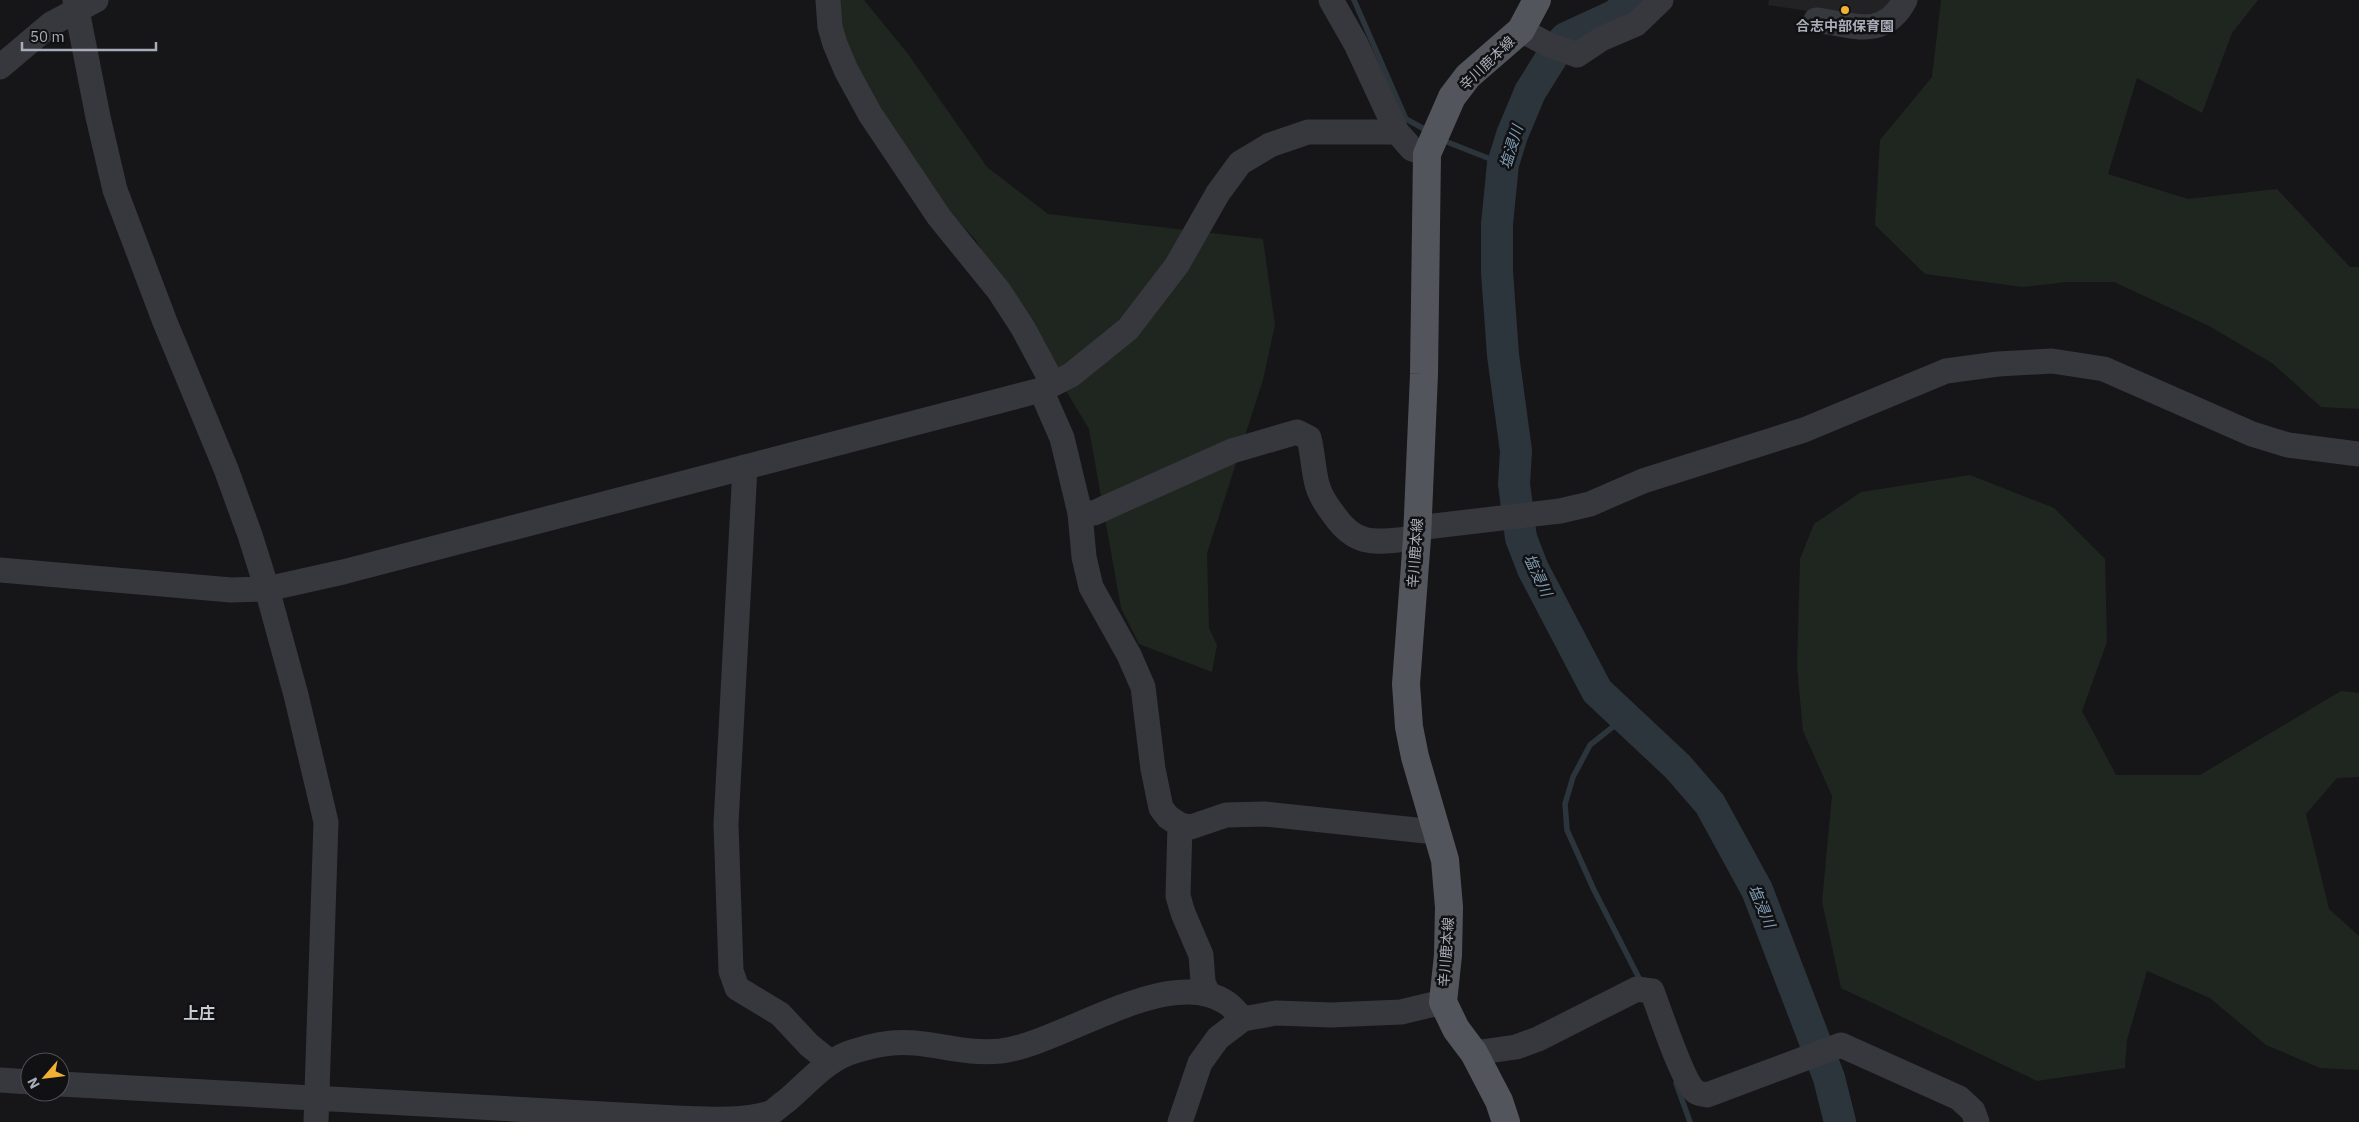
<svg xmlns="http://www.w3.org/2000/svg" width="2359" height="1122" font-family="'IBM Plex Sans','Noto Sans JP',sans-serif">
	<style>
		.built { fill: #222225 }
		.green { fill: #1e261f }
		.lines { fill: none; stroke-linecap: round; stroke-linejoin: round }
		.stream { stroke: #2c353c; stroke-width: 5.5 }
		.river { stroke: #2c353c; stroke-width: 32 }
		.minor { stroke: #37383d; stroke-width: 25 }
		.major { stroke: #53555c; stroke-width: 28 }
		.poi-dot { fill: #f2b134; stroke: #111113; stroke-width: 2 }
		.labels { text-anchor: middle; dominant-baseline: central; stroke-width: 5; stroke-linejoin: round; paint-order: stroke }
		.poi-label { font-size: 14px; font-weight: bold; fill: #a8adb8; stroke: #111113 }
		.street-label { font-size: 14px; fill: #a8adb8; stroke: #111113 }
		.water-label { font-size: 15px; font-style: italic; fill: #7f9bb3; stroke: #111113 }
		.quarter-label { font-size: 16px; font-weight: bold; fill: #c9ccd4; stroke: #111113 }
	</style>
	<rect width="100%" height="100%" fill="#161618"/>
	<path class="built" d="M1769,0H1895L1883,16L1860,19L1768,5Z"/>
	<g class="green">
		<path d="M826,0H864L908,54L987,167L1048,214L1263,239L1275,325L1263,380L1207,553L1209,628L1217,645L1212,672L1139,644L1121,608L1089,429L975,239L917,178L872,109Z"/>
		<path d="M1941,0H2258L2232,33L2202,113L2137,78L2108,174L2188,199L2277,189L2350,267H2359V409L2321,407L2272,363L2209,326L2114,282H2067L2023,287L1925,274L1875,225L1880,140L1932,77Z"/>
		<path d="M1970,475L2054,508L2105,559L2107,642L2082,711L2116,775H2200L2341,691L2359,693V777L2337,778L2306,814L2329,909L2359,936V1070L2320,1068L2266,1045L2210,998L2147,971L2127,1040L2125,1068L2037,1081L1841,988L1822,902L1832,796L1803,731L1797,667L1800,559L1814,524L1861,492Z"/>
	</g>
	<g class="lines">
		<g class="stream">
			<path d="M1354,0L1406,119L1428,131"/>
			<path d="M1442,140L1503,164"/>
			<path d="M1624,718L1590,745L1573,777L1565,804L1567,830L1594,890L1641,982"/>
			<path d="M1676,1083L1690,1122"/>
		</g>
		<path class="river" d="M1631,0L1616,15L1566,38L1558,47L1530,92L1512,135L1503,164L1497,224V272L1503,355L1516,451L1514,484L1521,538L1533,569L1597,691L1678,767L1710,804L1757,890L1829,1078L1840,1122"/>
		<g class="minor">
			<path d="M75,0L98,117L115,190L165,322L226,469L250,535L267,589L296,695L326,822L316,1122"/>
			<path d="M828,0L830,27L835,44L846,70L870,114L939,217L999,291L1023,328L1053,384"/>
			<path d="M1331,0L1356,44L1397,132L1412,149L1427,154"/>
			<path d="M1816,20C1853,25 1884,40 1905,0"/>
			<path d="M1521,30L1547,44L1577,55L1601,39L1636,24L1661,0"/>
			<path d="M0,67L51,24L96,0"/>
			<path d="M1041,390L1062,438L1080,513L1084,557L1091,587L1129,655L1143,687L1153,769L1161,808L1168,817L1180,825"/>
			<path d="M745,467L726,824L731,971L737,988L780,1014L809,1045L830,1062"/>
			<path d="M1080,513H1094L1232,451L1297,432L1309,438C1313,454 1313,469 1317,484C1320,496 1327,506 1334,515C1358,550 1380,541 1417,538"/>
			<path d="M1417,528L1560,511L1590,504L1643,481L1804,430L1946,371L1998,364L2052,361L2104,369L2252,434L2288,445L2359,454"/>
			<path d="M0,570L231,590L267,589L343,572L1041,390L1071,375L1128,329L1177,265L1218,193L1240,163L1270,145L1308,132H1397"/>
			<path d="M1208,994L1203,982L1201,955L1183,913L1178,896L1180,825L1191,827L1226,815L1265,814L1435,832"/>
			<path d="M1474,1053L1516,1047L1538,1039L1637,989L1652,991C1659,1009 1683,1083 1696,1092C1699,1094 1704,1094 1707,1095L1841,1045L1959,1098L1973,1111L1977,1122"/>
			<path d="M0,1080L30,1082"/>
			<path d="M60,1084L676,1118C706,1119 742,1122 770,1113C775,1111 780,1105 785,1102C807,1084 826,1059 855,1051C873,1045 896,1041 915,1043C946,1046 968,1054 1001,1051C1064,1043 1169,963 1227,1003C1233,1007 1238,1014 1243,1019"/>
			<path d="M1180,1122L1200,1063L1218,1038L1243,1019L1276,1013L1331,1015L1401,1012L1443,1002"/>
		</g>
		<path class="major" d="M1506,1122L1499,1101L1474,1053L1456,1029L1443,1002L1448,955L1449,907L1445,860L1415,757L1409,727L1406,684L1417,538L1424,374L1427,154L1452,97L1468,76L1521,30L1537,0"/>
	</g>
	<circle class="poi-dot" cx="1845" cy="10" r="5"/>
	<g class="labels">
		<g class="poi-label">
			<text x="1845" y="26">合志中部保育園</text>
		</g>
		<g class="street-label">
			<text transform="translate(1487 63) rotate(-44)">辛川鹿本線</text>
			<text transform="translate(1415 553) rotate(-86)">辛川鹿本線</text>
			<text transform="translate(1446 952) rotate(-86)">辛川鹿本線</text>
		</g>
		<g class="water-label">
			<text transform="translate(1511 147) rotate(-73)">塩浸川</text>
			<text transform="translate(1538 575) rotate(65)">塩浸川</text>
			<text transform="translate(1762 906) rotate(67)">塩浸川</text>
		</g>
		<g class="quarter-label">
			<text x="199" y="1013">上庄</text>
		</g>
	</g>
	<g transform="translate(45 1077) rotate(242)"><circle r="24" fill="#111113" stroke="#4d4f55"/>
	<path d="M0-4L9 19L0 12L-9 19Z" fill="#f2b134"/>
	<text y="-8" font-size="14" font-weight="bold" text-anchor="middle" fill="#a8adb8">N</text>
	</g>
	<path d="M22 42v8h134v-8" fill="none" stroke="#a8adb8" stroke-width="2.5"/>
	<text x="30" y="42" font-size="15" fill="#a8adb8" stroke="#111113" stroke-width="4" paint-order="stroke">50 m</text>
</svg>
